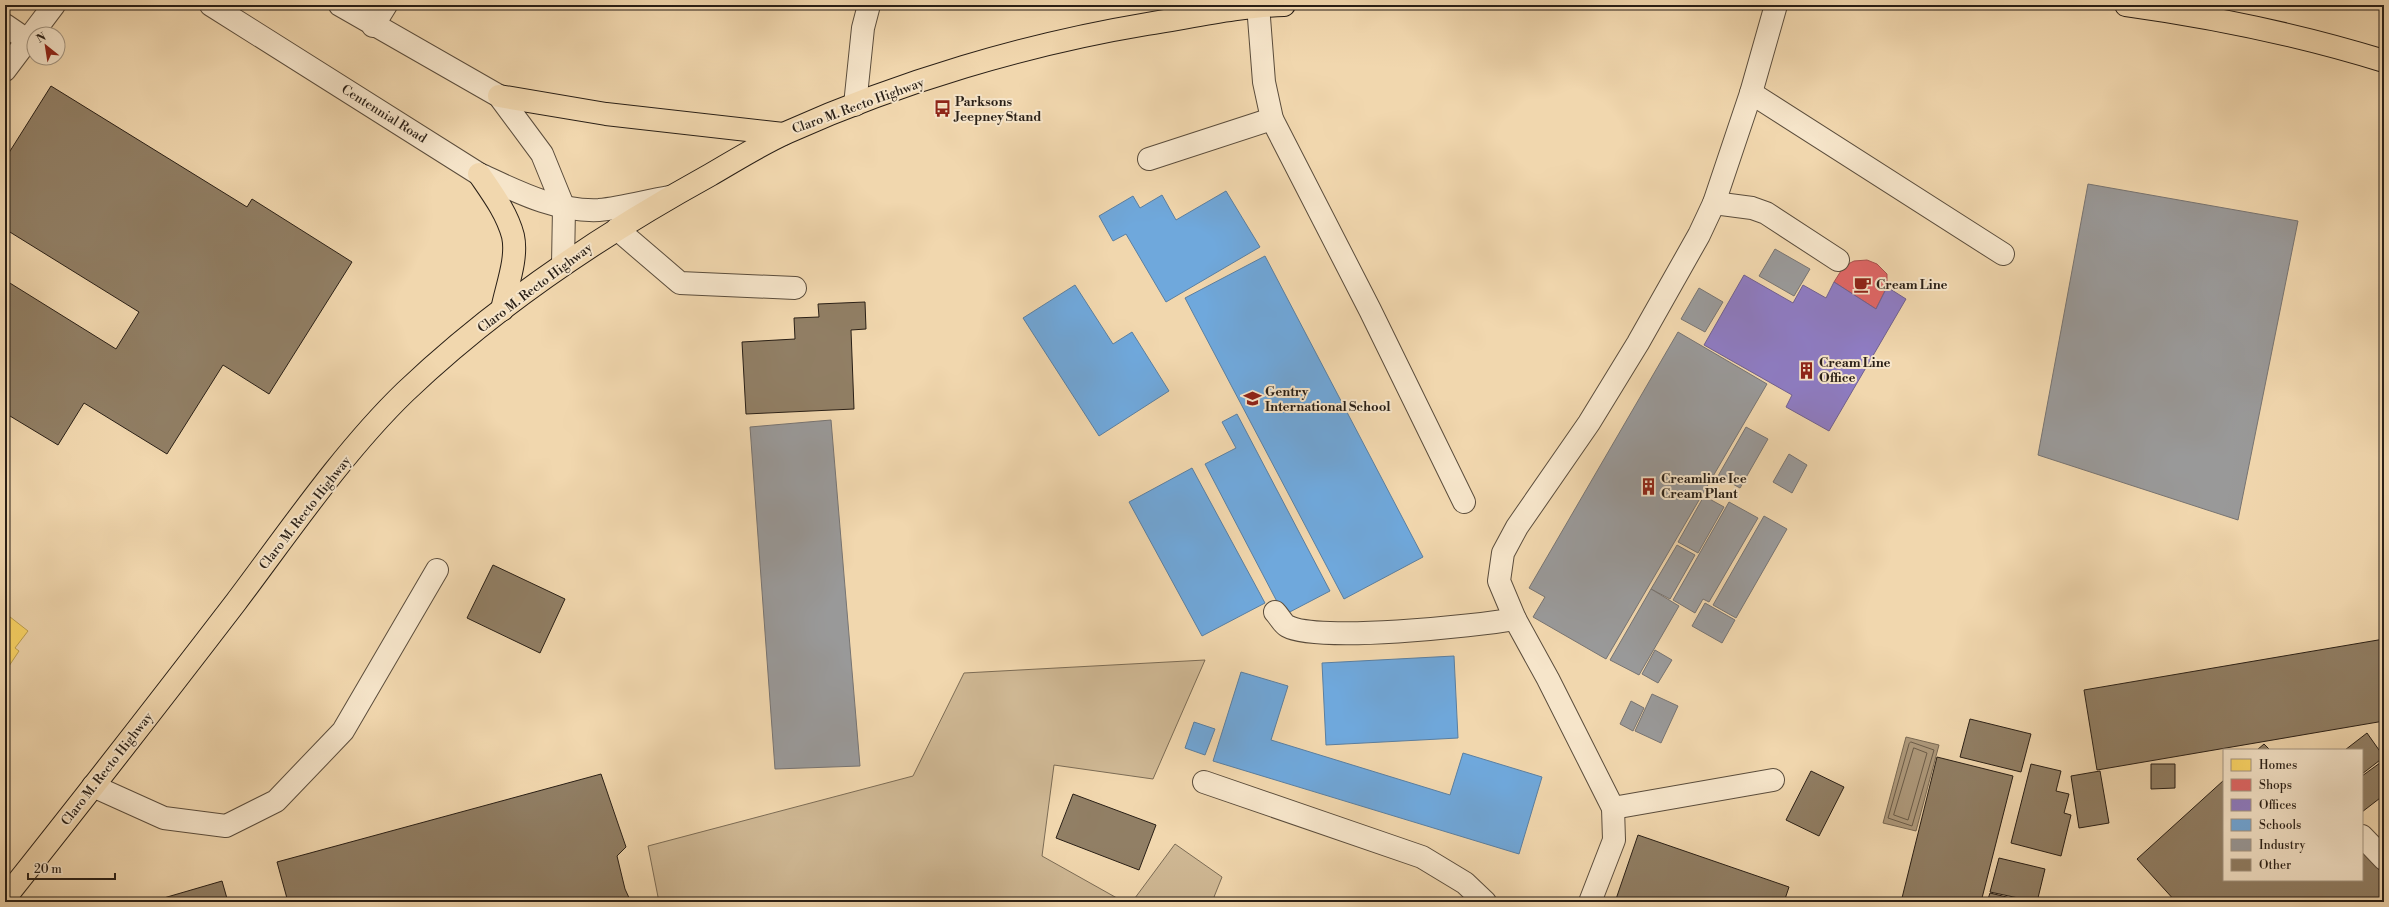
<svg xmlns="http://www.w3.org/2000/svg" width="2389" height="907" font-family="'Libre Bodoni',serif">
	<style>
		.green { fill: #cfb894; stroke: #7c6c55 }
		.water { fill: #ad987a; stroke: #786852 }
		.homes { fill: #ffd966; stroke: #bfa14e }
		.shops { fill: #e06666; stroke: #a9514e }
		.offices { fill: #8e7cc3; stroke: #70608f }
		.schools { fill: #6fa8dc; stroke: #5a7fa1 }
		.industry { fill: #999; stroke: #777472 }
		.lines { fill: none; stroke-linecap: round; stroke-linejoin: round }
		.shore { stroke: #6b5c48; stroke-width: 1 }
		.building { fill: #917f65; stroke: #291f16 }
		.minor-casing { stroke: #5b4d3c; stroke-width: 24 }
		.major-casing { stroke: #291f16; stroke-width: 24 }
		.minor { stroke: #f6e5ca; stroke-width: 22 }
		.major { stroke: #f1d7ae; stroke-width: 22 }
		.labels { text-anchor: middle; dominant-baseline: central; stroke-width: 4; stroke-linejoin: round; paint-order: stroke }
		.poi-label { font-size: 13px; font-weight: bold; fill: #291f16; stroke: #f6e5ca; text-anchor: start }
		.street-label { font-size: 13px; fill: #291f16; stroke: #f6e5ca }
	</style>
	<rect width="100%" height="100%" fill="#f1d7ae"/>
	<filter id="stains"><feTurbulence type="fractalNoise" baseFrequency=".005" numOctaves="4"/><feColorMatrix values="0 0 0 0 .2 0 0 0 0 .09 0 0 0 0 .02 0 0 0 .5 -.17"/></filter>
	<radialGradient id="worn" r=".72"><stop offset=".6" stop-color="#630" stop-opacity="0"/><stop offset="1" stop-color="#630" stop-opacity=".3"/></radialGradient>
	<g class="green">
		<path d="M1205,660L1153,779L1054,765L1042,856L1124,902H659L648,846L913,776L964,673Z"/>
		<path d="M1175,844L1222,877L1212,902H1132Z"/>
	</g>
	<path class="water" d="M1906,737L1939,745L1916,831L1883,823Z"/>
	<path class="homes" d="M5,613L28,631L15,648L19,651L5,672Z"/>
	<path class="shops" d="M1867,260L1877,264L1887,274V287L1876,309L1834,282L1844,266L1854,261Z"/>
	<path class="offices" d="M1744,275L1793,303L1803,285L1826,298L1834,282L1876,309L1887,287L1906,299L1829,431L1786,407L1792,395L1704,345Z"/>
	<g class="schools">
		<path d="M1226,191L1260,247L1166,302L1126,234L1113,241L1099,216L1133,196L1140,208L1162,195L1176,220Z"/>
		<path d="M1265,256L1423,557L1344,599L1185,298Z"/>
		<path d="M1075,285L1113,344L1132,332L1169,391L1099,436L1023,318Z"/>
		<path d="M1237,414L1330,591L1284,615L1205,464L1236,448L1222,422Z"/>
		<path d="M1192,468L1265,603L1202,636L1129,502Z"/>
		<path d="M1454,656L1458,738L1326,745L1322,663Z"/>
		<path d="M1241,672L1288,686L1271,740L1450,795L1463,753L1542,777L1519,854L1213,761Z"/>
		<path d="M1194,722L1215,729L1205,755L1185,748Z"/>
	</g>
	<g class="industry">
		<path d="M2088,184L2298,221L2238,520L2038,455Z"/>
		<path d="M1775,249L1810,269L1794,296L1759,276Z"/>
		<path d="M1699,288L1723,302L1705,332L1681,319Z"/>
		<path d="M1678,332L1767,384L1606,659L1533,617L1545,597L1529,588Z"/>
		<path d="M831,420L860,766L775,769L750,427Z"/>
		<path d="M1746,427L1768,439L1740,488L1718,476Z"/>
		<path d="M1789,454L1807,465L1792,493L1773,482Z"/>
		<path d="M1704,496L1724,507L1698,553L1678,542Z"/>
		<path d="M1729,502L1758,518L1709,602L1703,599L1695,613L1673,600Z"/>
		<path d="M1764,516L1787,529L1736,618L1713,605Z"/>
		<path d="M1677,545L1695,555L1670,599L1651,589Z"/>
		<path d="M1651,589L1679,606L1639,675L1610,660Z"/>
		<path d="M1705,603L1735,620L1722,643L1692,626Z"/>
		<path d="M1655,650L1672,660L1658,683L1642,674Z"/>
		<path d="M1652,694L1678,706L1661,743L1635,731Z"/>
		<path d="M1631,701L1644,708L1633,731L1620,724Z"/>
	</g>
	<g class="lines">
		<g class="shore">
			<path d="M1911,742L1934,750L1912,826L1888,818L1909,744Z"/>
			<path d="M1914,748L1927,753L1908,820L1894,815Z"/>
		</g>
	</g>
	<g class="building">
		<path d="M51,86L247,207L252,199L352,262L269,394L223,365L167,454L84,403L58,445L5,413V280L116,349L139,312L5,229V159Z"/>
		<path d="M865,302L866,329L851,330L854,409L746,414L742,342L795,339L794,318L819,317L818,304Z"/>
		<path d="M493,565L565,599L540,653L467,618Z"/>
		<path d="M2384,639V721L2097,770L2084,690Z"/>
		<path d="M1970,719L2031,734L2021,772L1960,757Z"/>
		<path d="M2367,733L2384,757L2362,774V750H2345Z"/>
		<path d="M2264,744L2270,750H2257Z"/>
		<path d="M1937,757L2013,776L1981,902H1901Z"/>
		<path d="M2384,760V795L2362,812V776Z"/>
		<path d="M2031,764L2061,771L2056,791L2069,794L2064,813L2071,815L2061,856L2011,843Z"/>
		<path d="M2151,764H2175V788L2151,789Z"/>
		<path d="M1811,771L1844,787L1819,836L1786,820Z"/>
		<path d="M2100,771L2109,823L2079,828L2071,776Z"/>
		<path d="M601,774L626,847L617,856L625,889L631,902H288L277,862Z"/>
		<path d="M2224,780V880H2362V851L2384,875V902H2176L2137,859Z"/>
		<path d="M1073,794L1156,825L1139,870L1056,838Z"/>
		<path d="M1638,835L1789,887L1784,902H1615Z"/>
		<path d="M1999,858L2045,869L2037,902L1990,892Z"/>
		<path d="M222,881L228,902H150Z"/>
		<path d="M1990,893L2027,902H1987Z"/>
	</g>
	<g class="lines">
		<defs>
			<g id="minor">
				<path d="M211,5L479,174C516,191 556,212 599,210C622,208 646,201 669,197"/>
				<path d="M340,5L499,96L542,154L564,208L563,264"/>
				<path d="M1258,5L1264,82L1272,119L1370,310L1464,502"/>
				<path d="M5,25L27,40"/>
				<path d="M373,26L386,5"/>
				<path d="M5,70L54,5"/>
				<path d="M1751,93L2003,254"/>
				<path d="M855,105L863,28L869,5"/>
				<path d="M1149,159L1272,119"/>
				<path d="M1714,203L1752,208L1766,213L1838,260"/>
				<path d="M617,229L680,283L795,288"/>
				<path d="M1275,612C1279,616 1283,624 1287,626C1317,643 1476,626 1515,619"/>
				<path d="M1204,782L1422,857L1465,883L1485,902"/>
				<path d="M93,786L164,818L226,826L276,801L343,731L437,570"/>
				<path d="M1613,808L1773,780"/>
				<path d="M2362,836L2384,859"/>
				<path d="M1590,902L1614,840L1613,808L1548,679L1515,619L1499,581L1503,553L1517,527L1589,423L1638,343L1699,235L1714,203L1751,93L1776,5"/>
			</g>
			<g id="major">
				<path d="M2126,5C2213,17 2300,35 2384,61"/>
				<path d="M499,96L606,114L783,134"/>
				<path d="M479,174C492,193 507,213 513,236C518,259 506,288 502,310"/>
				<path d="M5,898C83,800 160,701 236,602C288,533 343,452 405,392C495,306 601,235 710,175C736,160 761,144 788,132C899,82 1027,44 1147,24C1192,17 1238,6 1284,5"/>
			</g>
		</defs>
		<use href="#minor" class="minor-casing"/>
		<use href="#major" class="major-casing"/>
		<use href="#minor" class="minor"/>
		<use href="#major" class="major"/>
	</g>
	<defs>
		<symbol id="bus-bare" viewBox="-9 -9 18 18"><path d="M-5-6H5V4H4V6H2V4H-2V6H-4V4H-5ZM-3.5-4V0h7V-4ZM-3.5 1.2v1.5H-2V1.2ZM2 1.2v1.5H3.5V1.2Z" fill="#8f2418" stroke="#f6e5ca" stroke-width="2.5" paint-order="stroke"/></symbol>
		<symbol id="cafe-bare" viewBox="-9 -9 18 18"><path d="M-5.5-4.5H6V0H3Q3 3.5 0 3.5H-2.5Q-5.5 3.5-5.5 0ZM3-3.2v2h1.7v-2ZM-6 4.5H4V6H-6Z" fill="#8f2418" stroke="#f6e5ca" stroke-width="2.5" paint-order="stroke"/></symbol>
		<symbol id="building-bare" viewBox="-9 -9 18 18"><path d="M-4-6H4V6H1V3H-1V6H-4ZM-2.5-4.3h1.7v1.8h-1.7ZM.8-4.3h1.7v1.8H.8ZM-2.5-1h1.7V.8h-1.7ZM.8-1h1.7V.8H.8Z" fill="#8f2418" stroke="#f6e5ca" stroke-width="2.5" paint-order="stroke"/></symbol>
		<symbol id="school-bare" viewBox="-9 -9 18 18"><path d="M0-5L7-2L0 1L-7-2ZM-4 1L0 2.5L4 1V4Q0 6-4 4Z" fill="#8f2418" stroke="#f6e5ca" stroke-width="2.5" paint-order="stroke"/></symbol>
	</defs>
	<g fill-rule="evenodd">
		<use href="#bus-bare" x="930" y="96" width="25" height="25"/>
		<use href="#cafe-bare" x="1850" y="272" width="25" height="25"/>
		<use href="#building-bare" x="1794" y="358" width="25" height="25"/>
		<use href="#school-bare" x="1240" y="386" width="25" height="25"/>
		<use href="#building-bare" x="1636" y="474" width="25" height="25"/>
	</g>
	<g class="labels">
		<g class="poi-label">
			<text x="955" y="102">Parksons<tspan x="955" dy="15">Jeepney Stand</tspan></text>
			<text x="1876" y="285">Cream Line</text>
			<text x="1819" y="363">Cream Line<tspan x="1819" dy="15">Office</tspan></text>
			<text x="1265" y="392">Gentry<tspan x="1265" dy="15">International School</tspan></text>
			<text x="1661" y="479">Creamline Ice<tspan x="1661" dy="15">Cream Plant</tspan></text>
		</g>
		<g class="street-label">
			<text transform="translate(858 106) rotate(-20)">Claro M. Recto Highway</text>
			<text transform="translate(384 114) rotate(32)">Centennial Road</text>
			<text transform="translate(535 288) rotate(-37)">Claro M. Recto Highway</text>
			<text transform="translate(305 513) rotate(-52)">Claro M. Recto Highway</text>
			<text transform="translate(107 769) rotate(-52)">Claro M. Recto Highway</text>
		</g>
	</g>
	<rect width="2389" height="907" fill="none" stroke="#f1d7ae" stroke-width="20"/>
	<rect x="6" y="6" width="2377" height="895" fill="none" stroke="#291f16" stroke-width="2"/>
	<rect x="10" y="10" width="2369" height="887" fill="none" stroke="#291f16"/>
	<rect x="2223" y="749" width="140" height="132" fill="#f6e5ca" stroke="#a49682"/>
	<rect x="2231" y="759" width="20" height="12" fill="#ffd966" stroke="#a49682"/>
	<text x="2259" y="769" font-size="12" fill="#291f16">Homes</text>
	<rect x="2231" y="779" width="20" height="12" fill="#e06666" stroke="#a49682"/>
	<text x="2259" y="789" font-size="12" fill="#291f16">Shops</text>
	<rect x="2231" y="799" width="20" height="12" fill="#8e7cc3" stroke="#a49682"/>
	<text x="2259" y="809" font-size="12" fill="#291f16">Offices</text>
	<rect x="2231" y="819" width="20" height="12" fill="#6fa8dc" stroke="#a49682"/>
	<text x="2259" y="829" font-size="12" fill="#291f16">Schools</text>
	<rect x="2231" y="839" width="20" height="12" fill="#999999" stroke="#a49682"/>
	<text x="2259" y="849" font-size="12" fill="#291f16">Industry</text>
	<rect x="2231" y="859" width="20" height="12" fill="#917f65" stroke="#a49682"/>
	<text x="2259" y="869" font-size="12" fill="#291f16">Other</text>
	<g transform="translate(46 46) rotate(330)"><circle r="19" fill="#f6e5ca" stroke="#a49682"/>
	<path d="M0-3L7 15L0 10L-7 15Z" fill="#8f2418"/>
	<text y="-6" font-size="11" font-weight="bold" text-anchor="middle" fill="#291f16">N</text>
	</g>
	<path d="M28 873v6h87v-6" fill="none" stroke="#291f16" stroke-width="2"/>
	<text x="34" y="873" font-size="12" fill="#291f16" stroke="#f6e5ca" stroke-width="3" paint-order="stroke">20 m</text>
	<rect width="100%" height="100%" filter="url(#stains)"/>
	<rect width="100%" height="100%" fill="url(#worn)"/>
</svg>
